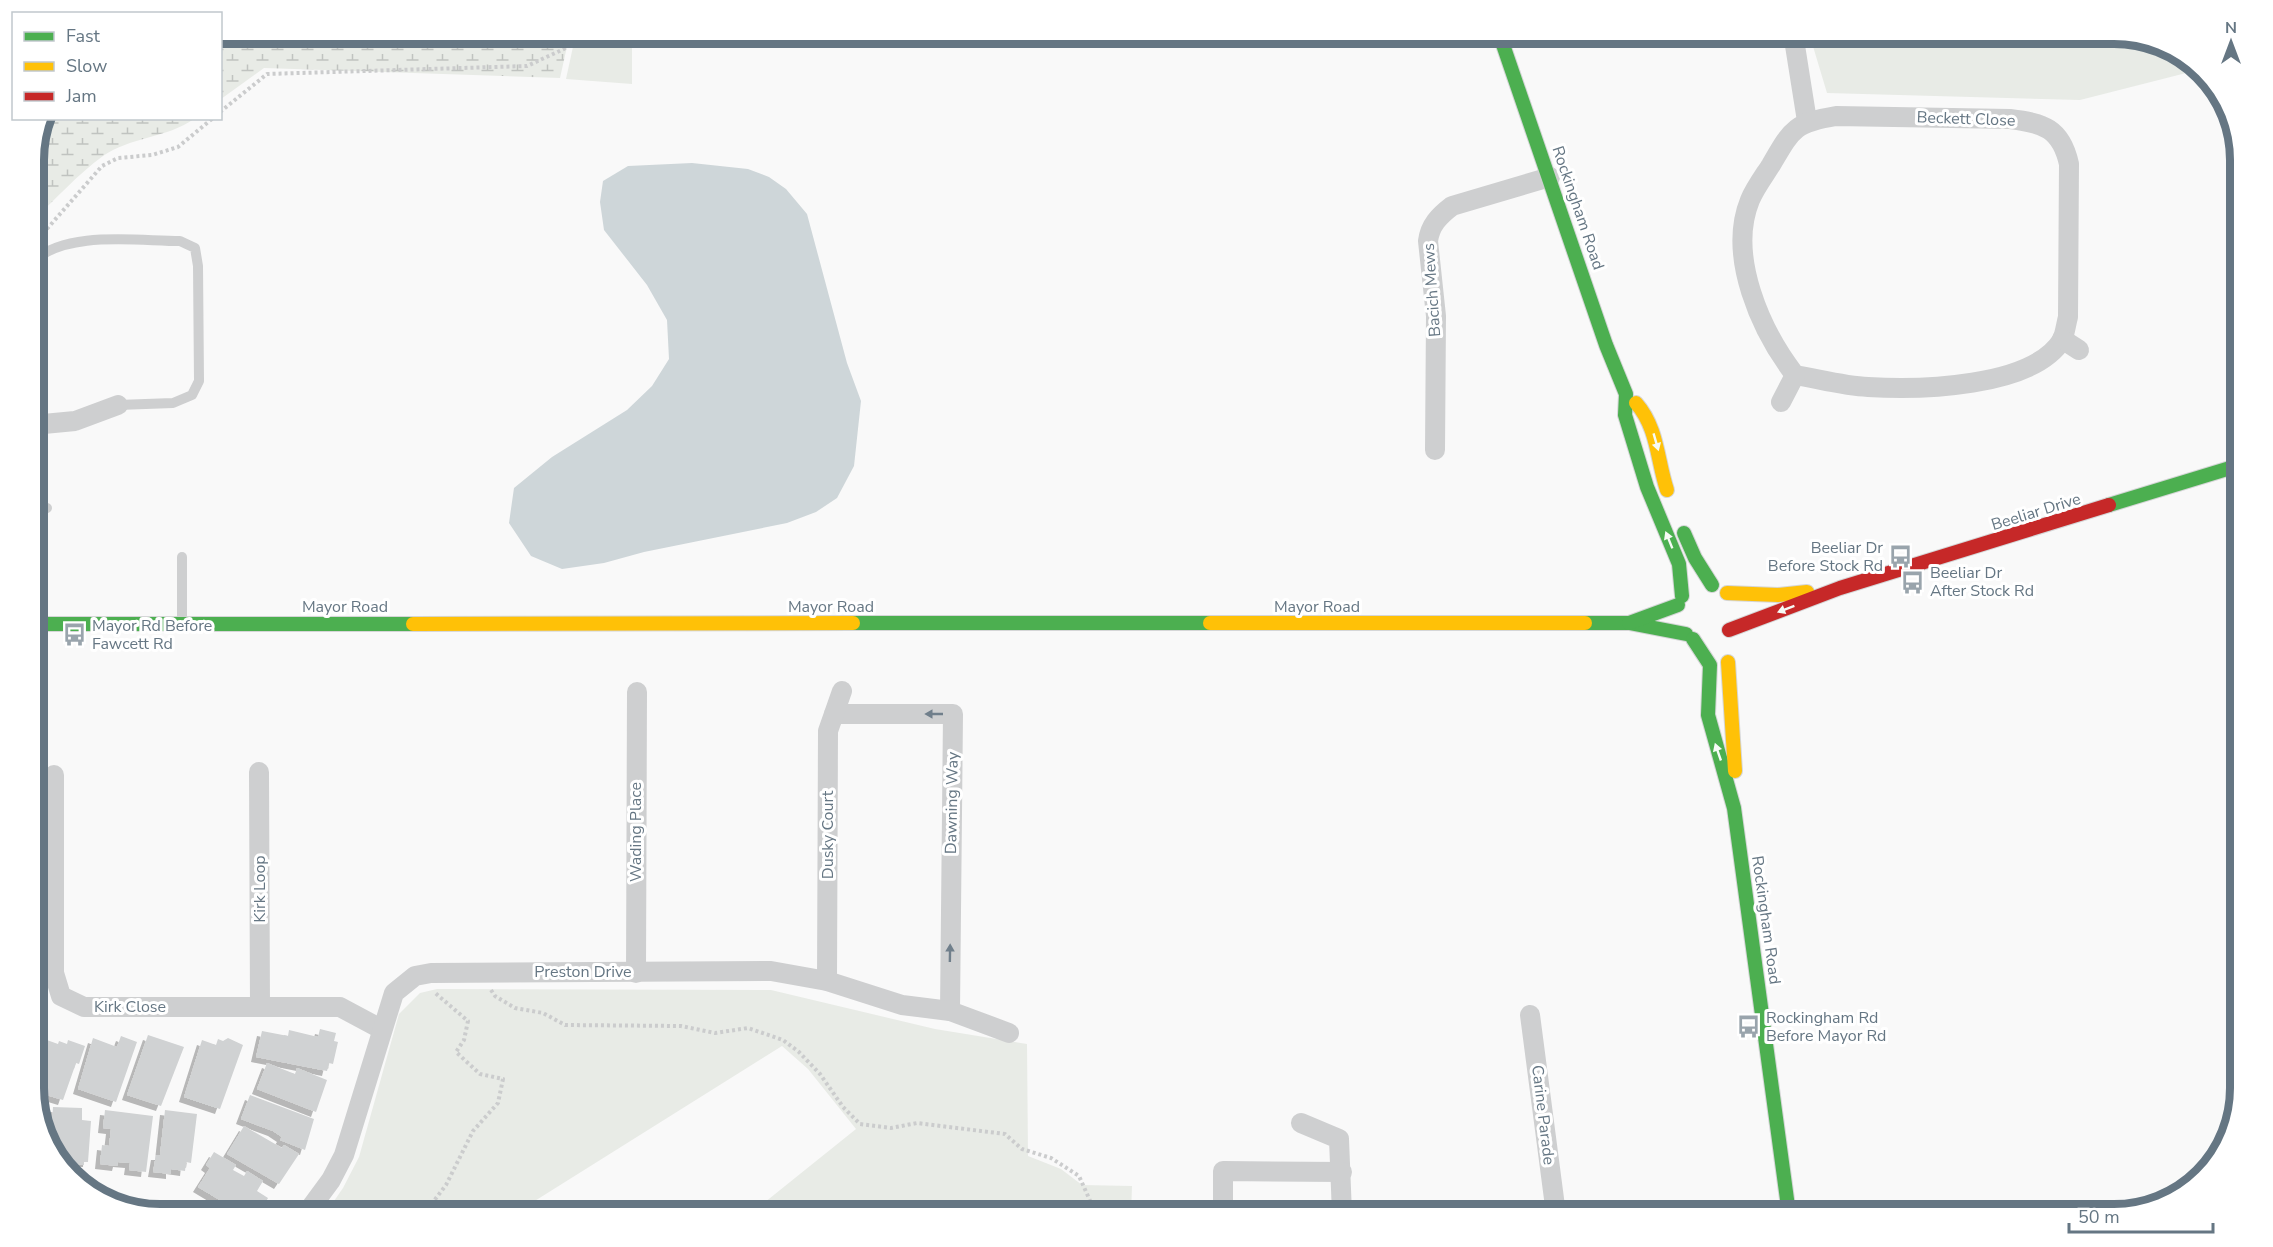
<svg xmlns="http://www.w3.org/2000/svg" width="2273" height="1247" font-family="'Nunito Sans',sans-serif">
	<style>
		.green { fill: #e8ebe6 }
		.wetland { fill: url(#wetland-marsh) }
		.water { fill: #ced6d9 }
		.building { fill: #d0d2d3; filter: url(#shadow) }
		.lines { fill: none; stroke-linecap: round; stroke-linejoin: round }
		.fast-casing { stroke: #d5d6d7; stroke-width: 16 }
		.slow-casing { stroke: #d5d6d7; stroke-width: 16 }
		.jam-casing { stroke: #d5d6d7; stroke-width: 16 }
		.path { stroke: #cbcccd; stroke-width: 4; stroke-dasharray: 3 3; stroke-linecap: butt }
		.lane { stroke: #cecfd0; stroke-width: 10 }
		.street { stroke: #cecfd0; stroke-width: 20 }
		.fast { stroke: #4caf50; stroke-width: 14 }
		.slow { stroke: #ffc107; stroke-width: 14 }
		.jam { stroke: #c62828; stroke-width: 14 }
		.oneway { fill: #f6fbf6 }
		.oneway2 { fill: #707f8b }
		.labels { text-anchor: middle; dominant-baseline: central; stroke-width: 6; stroke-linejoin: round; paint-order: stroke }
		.street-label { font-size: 16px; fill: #657683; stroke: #fff }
		.poi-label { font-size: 16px; fill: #657683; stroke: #fff; text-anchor: start }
		.rim { fill: none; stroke: #657683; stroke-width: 8 }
	</style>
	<defs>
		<pattern id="wetland-marsh" width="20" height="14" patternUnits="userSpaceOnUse" patternTransform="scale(1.5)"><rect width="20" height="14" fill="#e8ebe6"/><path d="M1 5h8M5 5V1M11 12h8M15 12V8" fill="none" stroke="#c0c3c0"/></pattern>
		<filter id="shadow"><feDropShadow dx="-5" dy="5" stdDeviation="0" flood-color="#0004"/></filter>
	</defs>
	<rect width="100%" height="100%" fill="#f9f9f9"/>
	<g class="green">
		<path d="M576,33H632V84L566,79Z"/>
		<path d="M1809,33H2113L2176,50L2198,70L2080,100L1827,93Z"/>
		<path d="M33,944H38L39,990H33Z"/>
		<path d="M437,989L771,990L935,1029L1027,1044L1028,1156L1061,1169L1082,1185L1132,1186L1131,1214H750L856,1129L808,1069L782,1046L514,1214H325L343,1188L359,1157L399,1014L420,993Z"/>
	</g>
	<g class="wetland">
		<path d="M221,33H570L560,78L264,68L221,99Z"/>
		<path d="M41,119V118L194,119C167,138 130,137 103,156C78,174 56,199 33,220V152Z"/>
	</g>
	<path class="water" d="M692,163L748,169L769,177L786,189L807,214L847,363L861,401L854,466L837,498L816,512L787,523L644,552L604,563L562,569L531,556L509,523L514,488L552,457L627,410L652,386L669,359L667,320L647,285L604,230L600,202L603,181L628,166Z"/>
	<g class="building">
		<path d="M320,1029L336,1033L334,1041L338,1042L333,1064L329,1063L327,1071L256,1057L262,1031L288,1036L289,1030L318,1037Z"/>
		<path d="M148,1035L184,1047L161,1106L127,1095Z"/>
		<path d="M121,1036L137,1042L116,1102L78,1089L93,1038L117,1047Z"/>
		<path d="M228,1038L243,1045L220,1109L184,1097L202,1040L216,1045L218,1039L223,1041Z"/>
		<path d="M44,1039L58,1044L59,1041L67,1044L68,1040L85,1046L79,1064L76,1063L63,1100L33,1091V1052L40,1051Z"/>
		<path d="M267,1063L295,1074L297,1068L327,1080L316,1112L257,1089Z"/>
		<path d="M250,1095L314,1119L305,1150L280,1140L282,1137L273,1131L241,1119Z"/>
		<path d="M36,1105L48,1107L44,1130Z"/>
		<path d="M53,1107L82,1108V1120L91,1121L88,1162H84V1165L69,1164V1159L67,1164H63L50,1151Z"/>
		<path d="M105,1110L153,1116L146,1172L129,1170L130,1163L118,1162L117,1166L100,1164L102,1145L109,1146L111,1129L103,1128Z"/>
		<path d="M165,1110L197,1114L191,1163L186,1162L185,1171L171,1169V1174L153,1172L156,1155H160Z"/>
		<path d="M244,1126L282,1148L284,1145L299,1154L279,1184L227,1154Z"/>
		<path d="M214,1152L236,1165L233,1170L244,1176L247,1171L263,1181L257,1191L268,1198L262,1209L265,1210L263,1214H236L231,1211L233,1208L198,1187L210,1168L206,1165Z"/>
	</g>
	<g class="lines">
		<defs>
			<g id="fast">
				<path d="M1499,33L1606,345L1626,394L1625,415L1647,487L1679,564L1682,596"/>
				<path d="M2109,505L2240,465"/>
				<path d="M1684,533L1695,558L1712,585"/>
				<path d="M853,623H1210"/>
				<path d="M1585,623H1629L1686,634"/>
				<path d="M1629,623L1678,605"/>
				<path d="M33,624H413"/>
				<path d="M1693,639L1710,665L1708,715L1734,808L1789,1214"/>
			</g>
			<g id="slow">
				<path d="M1636,403C1658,428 1657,460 1667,490"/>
				<path d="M1727,593L1778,595L1807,592"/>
				<path d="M1210,623H1585"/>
				<path d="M413,624L853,623"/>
				<path d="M1728,662L1735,771"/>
			</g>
			<path id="jam" d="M1729,630L1840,588L2109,505"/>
		</defs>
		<use href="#fast" class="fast-casing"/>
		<use href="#slow" class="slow-casing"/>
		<use href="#jam" class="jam-casing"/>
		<g class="path">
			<path d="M220,112L267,74L527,66L564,49L579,33"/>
			<path d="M39,238L102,166L118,158L152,155L178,147L213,118"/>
			<path d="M491,990L495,996L515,1008L543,1013L565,1025L681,1026L715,1033L748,1028L783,1040L799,1052L820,1074L843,1107L860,1124L891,1128L917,1123L1005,1134L1022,1149L1051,1158L1079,1176L1096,1214"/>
			<path d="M424,1214L446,1185L473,1131L498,1103L503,1079L480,1074L456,1052L464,1040L468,1021L434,992"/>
		</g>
		<g class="lane">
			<path d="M33,262C65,230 137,241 180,241L195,248L198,266L199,381L192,395L173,403L118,405"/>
			<path d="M33,507L47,508"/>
			<path d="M182,557V623"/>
		</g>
		<g class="street">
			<path d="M1793,33L1807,121"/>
			<path d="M1836,116L2010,119C2043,123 2061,128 2069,164L2068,317C2066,324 2065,334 2062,340C2032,388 1918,390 1868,387C1844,386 1819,379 1795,375C1761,331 1727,256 1750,200C1755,188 1764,176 1771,165C1792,129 1794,123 1836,116Z"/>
			<path d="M2062,339L2079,350"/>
			<path d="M1781,402L1795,375"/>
			<path d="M33,425L75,421L118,405"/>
			<path d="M1435,450L1436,316L1428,241C1430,225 1439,216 1452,206L1550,177"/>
			<path d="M834,714H953L950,1011"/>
			<path d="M259,772L260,1007"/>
			<path d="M54,775V973L61,996L84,1007H340L381,1029"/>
			<path d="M636,973L637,692"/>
			<path d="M827,981L828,731L842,691"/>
			<path d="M1530,1015L1556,1214"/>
			<path d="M1301,1123L1339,1139L1342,1214"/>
			<path d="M140,1209L180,1214"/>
			<path d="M306,1214L331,1180L344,1155L394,993L415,976L431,973L771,971L827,981L902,1005L950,1011L1009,1033"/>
			<path d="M1223,1214V1171L1342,1172"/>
		</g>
		<use href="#fast" class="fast"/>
		<use href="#slow" class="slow"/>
		<use href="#jam" class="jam"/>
	</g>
	<defs><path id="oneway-solid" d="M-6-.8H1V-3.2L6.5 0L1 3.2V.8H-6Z" transform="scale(1.5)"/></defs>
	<g class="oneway">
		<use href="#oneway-solid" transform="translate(1656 442) rotate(74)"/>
		<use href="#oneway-solid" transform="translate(1669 540) rotate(-112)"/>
		<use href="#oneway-solid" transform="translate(1786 609) rotate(159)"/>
		<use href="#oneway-solid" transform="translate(1718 752) rotate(-109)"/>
	</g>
	<g class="oneway2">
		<use href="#oneway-solid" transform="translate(934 714) rotate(180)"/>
		<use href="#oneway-solid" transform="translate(950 953) rotate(-89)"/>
	</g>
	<defs>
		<symbol id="bus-bare" viewBox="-9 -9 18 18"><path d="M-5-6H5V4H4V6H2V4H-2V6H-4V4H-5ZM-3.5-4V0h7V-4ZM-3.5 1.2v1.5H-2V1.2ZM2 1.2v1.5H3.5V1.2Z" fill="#99a4ac" stroke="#fff" stroke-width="2.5" paint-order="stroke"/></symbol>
	</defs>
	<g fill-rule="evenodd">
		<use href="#bus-bare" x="1884" y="540" width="33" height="33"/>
		<use href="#bus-bare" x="1896" y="566" width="33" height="33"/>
		<use href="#bus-bare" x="58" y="618" width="33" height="33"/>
		<use href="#bus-bare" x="1732" y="1010" width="33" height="33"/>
	</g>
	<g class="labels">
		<g class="street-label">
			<text transform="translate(1966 119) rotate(2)">Beckett Close</text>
			<text transform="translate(1578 208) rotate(71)">Rockingham Road</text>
			<text transform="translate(1432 290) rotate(-94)">Bacich Mews</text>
			<text transform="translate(2036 512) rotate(-17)">Beeliar Drive</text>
			<text x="345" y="607">Mayor Road</text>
			<text x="831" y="607">Mayor Road</text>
			<text x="1317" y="607">Mayor Road</text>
			<text transform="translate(952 803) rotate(-89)">Dawning Way</text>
			<text transform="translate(636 832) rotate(-90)">Wading Place</text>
			<text transform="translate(828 835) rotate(-90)">Dusky Court</text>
			<text transform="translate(260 889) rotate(-90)">Kirk Loop</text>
			<text transform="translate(1766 920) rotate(82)">Rockingham Road</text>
			<text x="583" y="972">Preston Drive</text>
			<text x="130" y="1007">Kirk Close</text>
			<text transform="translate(1543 1115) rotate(83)">Carine Parade</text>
		</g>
		<g class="poi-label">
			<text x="1883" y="548" text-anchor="end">Beeliar Dr<tspan x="1883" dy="18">Before Stock Rd</tspan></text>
			<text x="1930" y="573">Beeliar Dr<tspan x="1930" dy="18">After Stock Rd</tspan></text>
			<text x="92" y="626">Mayor Rd Before<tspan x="92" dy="18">Fawcett Rd</tspan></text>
			<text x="1766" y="1018">Rockingham Rd<tspan x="1766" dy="18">Before Mayor Rd</tspan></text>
		</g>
	</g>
	<path d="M0 0H2273V1247H0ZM160 44H2114A116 116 0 0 1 2230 160V1088A116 116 0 0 1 2114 1204H160A116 116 0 0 1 44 1088V160A116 116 0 0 1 160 44Z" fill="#fff" fill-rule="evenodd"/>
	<path class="rim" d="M160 44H2114A116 116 0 0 1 2230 160V1088A116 116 0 0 1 2114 1204H160A116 116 0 0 1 44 1088V160A116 116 0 0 1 160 44Z"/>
	<rect x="12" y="12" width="210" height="108" fill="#ffffff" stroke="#c1c8cd" stroke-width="1.5"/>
	<rect x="24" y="32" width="30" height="9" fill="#4caf50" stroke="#c1c8cd" stroke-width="1.5"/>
	<text x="66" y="42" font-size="18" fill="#657683">Fast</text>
	<rect x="24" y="62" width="30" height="9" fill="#ffc107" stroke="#c1c8cd" stroke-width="1.5"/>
	<text x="66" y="72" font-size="18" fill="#657683">Slow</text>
	<rect x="24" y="92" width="30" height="9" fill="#c62828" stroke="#c1c8cd" stroke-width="1.5"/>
	<text x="66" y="102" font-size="18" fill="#657683">Jam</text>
	<g transform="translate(2231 42)" stroke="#ffffff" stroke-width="4.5" paint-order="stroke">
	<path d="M0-4.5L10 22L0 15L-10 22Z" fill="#657683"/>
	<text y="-9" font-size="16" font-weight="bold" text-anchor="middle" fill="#657683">N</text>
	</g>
	<path d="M2069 1223v9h144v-9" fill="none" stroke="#657683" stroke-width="3"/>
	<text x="2078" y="1223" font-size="18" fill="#657683" stroke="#ffffff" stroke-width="4.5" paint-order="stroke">50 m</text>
</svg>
